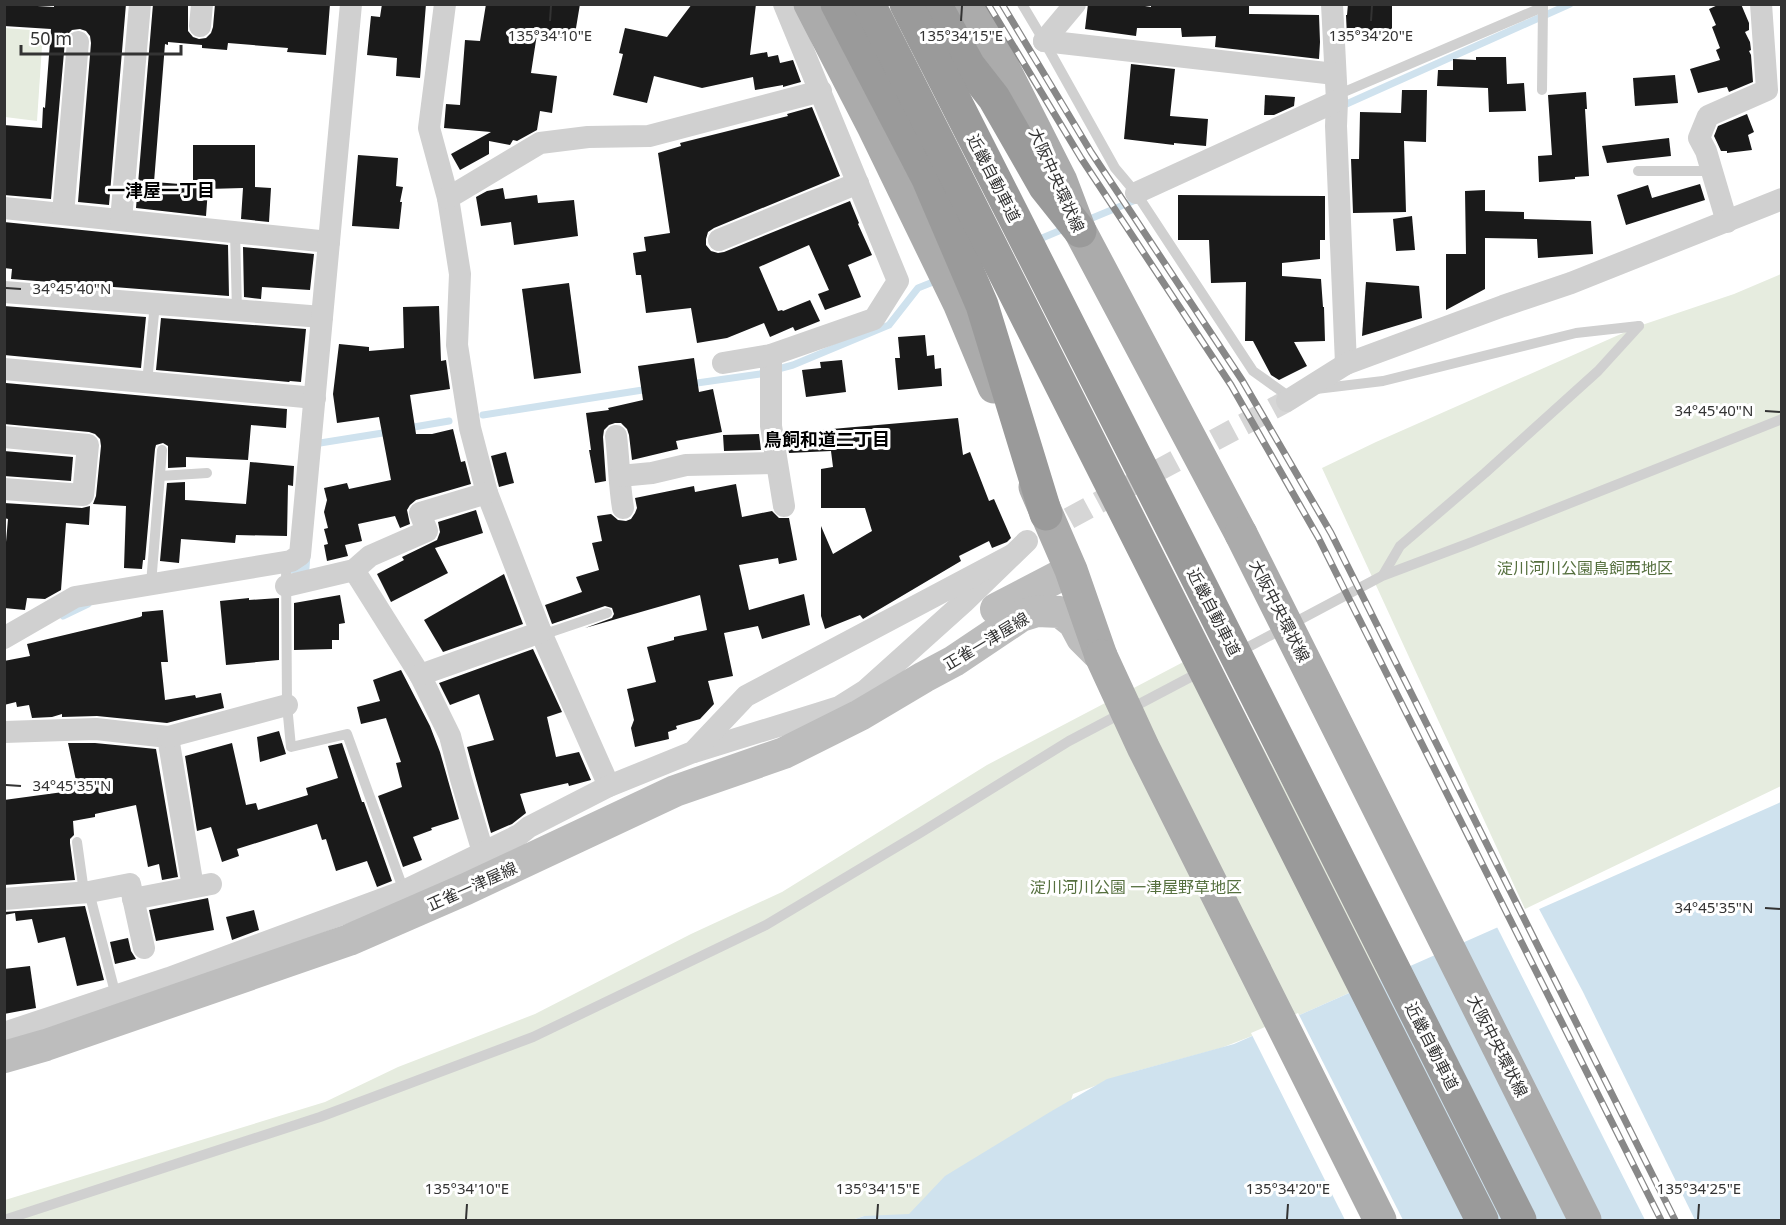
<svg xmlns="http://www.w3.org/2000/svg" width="1786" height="1225" font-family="'Noto Sans','Noto Sans JP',sans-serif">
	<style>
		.green { fill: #e6ecdf }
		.water { fill: #cfe2ee }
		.pier { fill: #fff }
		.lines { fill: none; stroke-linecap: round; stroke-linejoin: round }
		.stream { stroke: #cfe2ee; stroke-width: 7 }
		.building { fill: #1a1a1a }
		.minor-tunnel { stroke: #d6d6d6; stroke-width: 22; stroke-dasharray: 22 11; stroke-linecap: butt }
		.service { stroke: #d0d0d0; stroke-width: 10 }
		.minor { stroke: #d0d0d0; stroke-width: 22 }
		.secondary { stroke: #bdbdbd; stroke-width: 32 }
		.primary { stroke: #ababab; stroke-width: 33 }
		.motorway { stroke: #9a9a9a; stroke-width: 33 }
		.rail-casing { stroke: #888; stroke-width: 7 }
		.rail { stroke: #fff; stroke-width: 4.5; stroke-dasharray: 14; stroke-linecap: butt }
		.primary-bridge { stroke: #ababab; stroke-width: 33 }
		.motorway-bridge { stroke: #9a9a9a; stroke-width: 33 }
		.ticks { fill: none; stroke: #333; stroke-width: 2 }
		.labels { text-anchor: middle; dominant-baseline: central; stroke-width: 6; stroke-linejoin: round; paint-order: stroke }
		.street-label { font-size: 16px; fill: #333; stroke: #fff }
		.park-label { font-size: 16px; fill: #56703f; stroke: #fff }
		.neighbourhood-label { font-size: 18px; font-weight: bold; fill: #000; stroke: #fff }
		.ticks-label { font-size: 15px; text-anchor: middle; fill: #333; stroke: #fff; stroke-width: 6; stroke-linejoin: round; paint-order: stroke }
	</style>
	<rect width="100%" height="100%" fill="#fff"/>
	<g class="green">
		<path d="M5,28L43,31L37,121L5,117Z"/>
		<path d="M1781,274V786L1525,909L1322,468L1376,442L1639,326L1734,294Z"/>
		<path d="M1210,648L1385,977L1257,1034L1221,1048L1133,1072L1073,1094L1065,1118L908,1219L864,1216L852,1220H5V1200L325,1102L398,1067L535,1014L691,934L782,892L987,765Z"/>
	</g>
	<path class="water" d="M1781,802V1220H852L864,1216L909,1214L945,1176L1050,1112L1107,1079L1234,1044Z"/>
	<g class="pier">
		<path d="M1538,907L1583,992L1695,1220H1645L1496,925Z"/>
		<path d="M1298,1013L1403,1220H1345L1251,1033Z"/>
	</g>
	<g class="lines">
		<g class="stream">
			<path d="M1342,106L1570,4"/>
			<path d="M1085,221L1138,199"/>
			<path d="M1035,241L1066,228"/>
			<path d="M690,384L760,374L793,365L889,325L918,288L938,280"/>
			<path d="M483,415L649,389"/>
			<path d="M408,428L449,421"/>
			<path d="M320,443L389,432"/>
			<path d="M291,570L306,568L307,555"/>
			<path d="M63,616L88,604"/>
		</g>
	</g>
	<g class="building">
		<path d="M4,4L54,7V4H126L109,205L78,202L91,43L90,36L86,31L80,29L72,30L67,35L65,41L51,199L4,195V125L42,128L43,107L45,108L51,29L4,26Z"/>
		<path d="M153,4H188V31L193,37L199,39L206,38L211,33L213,27L215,4H330L326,55L287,52L288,48L228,43L227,50L202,48V45L168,42V45L165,44L154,182L193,185V145H255V187L271,188L269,222L241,219L243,188L208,189L206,216L136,208Z"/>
		<path d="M382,4H426L420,78L396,76L397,58L367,55L371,16L380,17Z"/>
		<path d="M486,4H580L574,40L537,34L531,73L557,76L552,113L540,111L537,130L517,141L513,140L510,145L489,141V154L460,170L451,154L491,132L444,128L446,104L460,105L465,40L480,41Z"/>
		<path d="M692,4H756L750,55L767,52L768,57L778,55L780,63L793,60L801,82L783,87V85L755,90L753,77L702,88L654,76L647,103L613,95L623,54L619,53L625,28L667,37Z"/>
		<path d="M1088,4H1133L1151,7V4H1249V14L1319,15L1320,42L1319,59L1215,47L1216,36L1182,37L1181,28H1137L1136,36L1085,29Z"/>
		<path d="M1348,4H1392V38L1347,37L1346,15H1347Z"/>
		<path d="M1720,4H1741L1749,23V30L1745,32L1750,42L1751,50L1749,51L1751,55L1753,82L1729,92L1727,87L1698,93L1690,69L1720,60L1716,50L1720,48L1712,27L1716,25L1709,9Z"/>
		<path d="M1476,57H1506L1507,84L1524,83L1526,111L1489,112L1488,88L1437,86L1438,70H1453V59L1476,60Z"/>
		<path d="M1131,64L1175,69L1170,116L1208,119L1206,146L1174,143V145L1124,139Z"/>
		<path d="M1675,75L1678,103L1635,106L1633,78Z"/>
		<path d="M1402,90H1427L1426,142L1404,141L1406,212L1353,213L1351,159H1359L1360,112L1401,113Z"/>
		<path d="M1586,92L1587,109H1585L1589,176L1575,177V179L1539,182L1538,156L1552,155L1548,95Z"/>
		<path d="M1265,95L1295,97L1294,106L1274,115H1264Z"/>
		<path d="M812,107L840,176L714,228L708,232L706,239V245L711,251L718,253L724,252L850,201L859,223L858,224L872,255L848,265L861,297L825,310L818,294L829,290L809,245L759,267L778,311L782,310L783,311L810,300L820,321L795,331L793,327L770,337L764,323L727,338L697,343L691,308L646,313L641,275H636L633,253L646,251L644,237L670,233L658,153L681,146L680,143L788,116L787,114Z"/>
		<path d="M1747,114L1754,132L1748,135L1752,150L1727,153V151H1721L1714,136L1718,126Z"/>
		<path d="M1669,138L1671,156L1607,163L1602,146Z"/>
		<path d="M358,155L398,158L396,186L403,187L400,202H402L399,229L352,226Z"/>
		<path d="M1700,184L1705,200L1626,225L1617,195L1648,185L1652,198Z"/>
		<path d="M503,188L505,199L537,195L538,203L574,200L578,236L514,245L511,222L481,226L476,197L487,191Z"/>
		<path d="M1485,190V211L1524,212V219L1591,221L1593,254L1538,258L1537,239L1485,238V289L1446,310V254H1466L1465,191Z"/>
		<path d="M1178,195L1325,196V240H1320V259L1282,263V276L1321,279L1323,307H1324L1325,341L1294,342L1307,366L1279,380L1271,375L1253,341H1245L1246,282L1211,283L1209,240H1178Z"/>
		<path d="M1412,216L1415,250L1396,251L1393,219Z"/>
		<path d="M4,222L228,245L229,296L11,279L12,269L4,268Z"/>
		<path d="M243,247L314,254L310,290L262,287L261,299L244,297Z"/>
		<path d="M1366,282L1419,286L1422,318L1362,336Z"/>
		<path d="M569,283L581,373L534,379L522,289Z"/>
		<path d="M4,306L146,317L141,368L4,355Z"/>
		<path d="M439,306L441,361L446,360L450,389L410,395L416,434H432L453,429L461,462L465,461L471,484L416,500L410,505L407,510L410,524L400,528L395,516L358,524L362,541L345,545L348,556L327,561L324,545L328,544L324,529L328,528L324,512L327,500L324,488L347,483L349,489L391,480L379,417L337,423L333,394L339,344L369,347V351L404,348L403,307Z"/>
		<path d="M161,318L306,329L301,382L290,381L289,382L156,370Z"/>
		<path d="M925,335L927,356L934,355L935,369L941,368L942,386L898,390L895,358H900L898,337Z"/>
		<path d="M694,358L699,392L713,389L722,432L676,441L678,449L632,460L629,435L627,429L621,423H615L609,425L604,430L603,437L606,481L595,483L589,450H591L586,413L609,410L608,408L643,400L638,366Z"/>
		<path d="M842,360L846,392L806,397L802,370L821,368L820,362Z"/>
		<path d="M6,383L287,409L286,428L251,425L248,460L186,457V467L168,468V446L163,443L156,445L155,449L145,560H143L142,569L124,568L126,506L93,504L96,496L101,446L100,439L95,434L89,432L4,424Z"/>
		<path d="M958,418L963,455L970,452L989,501L994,499L1011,538L1007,542L992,548L989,541L959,556L961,561L863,619L860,615L825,629L821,616V526L833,554L872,531L865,508H821V469L833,467L831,451L789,453L786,433Z"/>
		<path d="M759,434L761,450L724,451L723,435Z"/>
		<path d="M4,451L73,457L71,481L4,476Z"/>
		<path d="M506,452L514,483L499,487L491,456Z"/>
		<path d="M250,462L294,466L293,486L288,485L287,536L236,535L235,543L181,539L179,563L160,561L167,483L185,482V500L246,504Z"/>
		<path d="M736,484L742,517L772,511L779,518H789L797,560L779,564L778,558L739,565L749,610L804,594L810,625L762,639L758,626L724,633L733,676L708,681L714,704L700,719L676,726L677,729L668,732L669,739L635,747L631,728L634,720L627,689L656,682L647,647L674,640V637L707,630L700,595L585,628L612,618L614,614L612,608L605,606L552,624L545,605L582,592L576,577L599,570L592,543L602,541L597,516L611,514L618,520L626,521L631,519L635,513L637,508L635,498L694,486L695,492Z"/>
		<path d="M4,503L82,508L90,506L89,525L66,523L61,590L45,599L27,598L25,610L4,608V565L8,519L4,518Z"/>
		<path d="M476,510L483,533L435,548L448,573L391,602L377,574L404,560L402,557L437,540L440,532L438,522Z"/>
		<path d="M504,574L523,624L443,652L424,620Z"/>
		<path d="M340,595L345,623L339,624V640H332V649L294,650V603Z"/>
		<path d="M249,598V600L279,598V660L226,665L220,601Z"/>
		<path d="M163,610L168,662H161L165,700L195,695L196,698L221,693L224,708L167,723L97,716L62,717V714L52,717L32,718L29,705L17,707L16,702L4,705V661L30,656L27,644L140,617L142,616V612Z"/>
		<path d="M533,649L562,712L547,717L556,757L579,752L591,780L569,786L568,783L520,794L526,813L512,824L491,833L467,747L494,740L479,694L450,705L439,683Z"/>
		<path d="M401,670L430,726L440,752L459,819L431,828L432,830L413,837L422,860L403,867L378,796L402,787L396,763L401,762L386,718L361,724L357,707L380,701L373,680Z"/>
		<path d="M279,731L286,754L260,762L257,737Z"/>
		<path d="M68,743H95L156,749L178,877L162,880L159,864L148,867L136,805L95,814V817L73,821L74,835L70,839V843L75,880L4,885V800L78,790Z"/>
		<path d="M232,743L246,805L256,803L258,810L308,795L306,788L338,778L328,746L342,743L362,802H364L392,881L377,887L367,861L336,871L326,839L322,840L317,824L237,849L239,856L222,862L211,827L197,831L185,756Z"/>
		<path d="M208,898L214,930L156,941L149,910Z"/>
		<path d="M85,906L104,980L77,986L65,937L38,943L32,919L16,921L15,913L4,915V912Z"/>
		<path d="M254,910L259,930L232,940L226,917Z"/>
		<path d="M128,938L131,951L136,959L115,964L110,942Z"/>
		<path d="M30,966L36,1008L4,1014V969Z"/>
	</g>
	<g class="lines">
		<path class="minor-tunnel" d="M1040,534L1287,401"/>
		<g class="service">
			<path d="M1022,4L1044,41L1115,168L1136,193L1253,371L1291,398"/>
			<path d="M1542,90L1543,7"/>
			<path d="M1337,95L1543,7V4"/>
			<path d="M1638,171H1712"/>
			<path d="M235,232L237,311"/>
			<path d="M147,382L155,304"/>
			<path d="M1316,389L1383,381L1576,333L1639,326"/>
			<path d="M160,476L207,473"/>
			<path d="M286,561L287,705L291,747L347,734L404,891"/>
			<path d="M1383,575L1400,546L1485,473L1598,371L1639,326"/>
			<path d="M151,584L162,450"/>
			<path d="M542,635L607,613"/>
			<path d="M1237,653L1382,576L1467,544L1782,419"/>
			<path d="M77,842L84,892"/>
			<path d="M89,892L116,996"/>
			<path d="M4,1220L320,1117L533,1037L766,925L920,833L1069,741L1202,671"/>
		</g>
		<g class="minor">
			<path d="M445,4L429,128L448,198L460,274L457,345L470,428L487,493L542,635L609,786"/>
			<path d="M1332,4L1337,101L1336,126L1346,364"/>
			<path d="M200,26L202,4"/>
			<path d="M1044,41L1335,74"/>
			<path d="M1044,41L1075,4"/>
			<path d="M1136,193L1337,101"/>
			<path d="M448,198L540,143L588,137L649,136L821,91"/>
			<path d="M4,208L329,242"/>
			<path d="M63,214L78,42"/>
			<path d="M121,220L140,4"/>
			<path d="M1727,222L1706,151L1699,138L1708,116L1767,90L1761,4"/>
			<path d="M719,240L858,183"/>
			<path d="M4,292L322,317"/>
			<path d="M771,355V426L784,506"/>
			<path d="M723,363L771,355L874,319L898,281L784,4"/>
			<path d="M4,369L315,398"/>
			<path d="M1287,401L1346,364L1503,306L1571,283L1782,199"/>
			<path d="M616,436C619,460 619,484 623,508"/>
			<path d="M4,437L88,445L83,495L4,489"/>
			<path d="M620,476L652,473L686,465L776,463"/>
			<path d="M354,570L420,675L450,736L461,779L483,852"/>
			<path d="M286,586L354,570L370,556L427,531L420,513L487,493"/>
			<path d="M4,638L75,597L291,561L300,555L351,4"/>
			<path d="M420,675L541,632"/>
			<path d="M4,732L96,729L168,737L193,887"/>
			<path d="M168,737L287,705"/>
			<path d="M694,752L820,713L839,707L866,690L964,602L1027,541"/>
			<path d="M4,899L89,892L130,884L144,948"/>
			<path d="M133,899L211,884"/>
			<path d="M4,1033L169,978L404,891L519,835L529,827L609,786L693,752L746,696L1012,555"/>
		</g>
		<g class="secondary">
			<path d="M996,609L1071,570"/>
			<path d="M4,1057L46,1045L349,940L466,889L675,791L784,753L860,715L924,677L954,661L1021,616L1037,611L1060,612L1074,623L1082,638L1097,653"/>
		</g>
		<g class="primary">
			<path d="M810,4L874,128L959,303L994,387"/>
			<path d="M971,4L1061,181L1080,231L1241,534"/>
			<path d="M1035,487L1071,570L1101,656"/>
		</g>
		<g class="motorway">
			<path d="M837,4L928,179L982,305L1046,514"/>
			<path d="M935,4L969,66L994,98L1045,187L1080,231"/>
		</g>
		<defs>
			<g id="rail">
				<path d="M988,4L1081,158L1231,385L1318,537L1661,1220"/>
				<path d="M1002,4L1091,152L1242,380L1331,533L1675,1220"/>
			</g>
		</defs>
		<use href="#rail" class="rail-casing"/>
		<use href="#rail" class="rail"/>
		<g class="primary-bridge">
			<path d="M1241,534L1585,1220"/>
			<path d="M1101,656L1143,747L1380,1220"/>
		</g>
		<g class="motorway-bridge">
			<path d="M869,4L1482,1220"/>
			<path d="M906,4L1184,552L1520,1220"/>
		</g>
	</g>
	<path class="ticks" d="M550,21L551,6M961,21L962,6M1371,21L1372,6M6,288L21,289M1765,411L1780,412M6,785L21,786M1765,908L1780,909M466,1219L467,1204M877,1219L878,1204M1287,1219L1288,1204M1698,1219L1699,1204"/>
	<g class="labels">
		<g class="street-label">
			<text transform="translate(994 178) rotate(63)">近畿自動車道</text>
			<text transform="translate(1057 180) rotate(66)">大阪中央環状線</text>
			<text transform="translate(1280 611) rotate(63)">大阪中央環状線</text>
			<text transform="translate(1214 612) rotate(63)">近畿自動車道</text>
			<text transform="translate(986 641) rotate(-31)">正雀一津屋線</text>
			<text transform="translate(472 886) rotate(-24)">正雀一津屋線</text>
			<text transform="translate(1432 1046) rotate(63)">近畿自動車道</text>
			<text transform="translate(1498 1046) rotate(63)">大阪中央環状線</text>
		</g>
		<g class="park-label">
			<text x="1585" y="568">淀川河川公園鳥飼西地区</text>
			<text x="1136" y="887">淀川河川公園 一津屋野草地区</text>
		</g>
		<g class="neighbourhood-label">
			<text x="161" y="190">一津屋一丁目</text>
			<text x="827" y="439">鳥飼和道二丁目</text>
		</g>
	</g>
	<g class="ticks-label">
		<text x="550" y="41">135°34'10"E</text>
		<text x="961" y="41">135°34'15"E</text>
		<text x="1371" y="41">135°34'20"E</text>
		<text x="72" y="294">34°45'40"N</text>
		<text x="1714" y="416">34°45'40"N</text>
		<text x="72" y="791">34°45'35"N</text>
		<text x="1714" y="913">34°45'35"N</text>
		<text x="467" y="1194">135°34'10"E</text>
		<text x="878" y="1194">135°34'15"E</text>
		<text x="1288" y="1194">135°34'20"E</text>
		<text x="1699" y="1194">135°34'25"E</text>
	</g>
	<rect width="1786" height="1225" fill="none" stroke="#333333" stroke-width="12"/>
	<path d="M21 45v9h160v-9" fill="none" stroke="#333333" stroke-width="3"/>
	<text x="30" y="45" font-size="18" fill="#333333" stroke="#ffffff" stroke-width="4.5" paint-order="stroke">50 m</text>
</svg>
